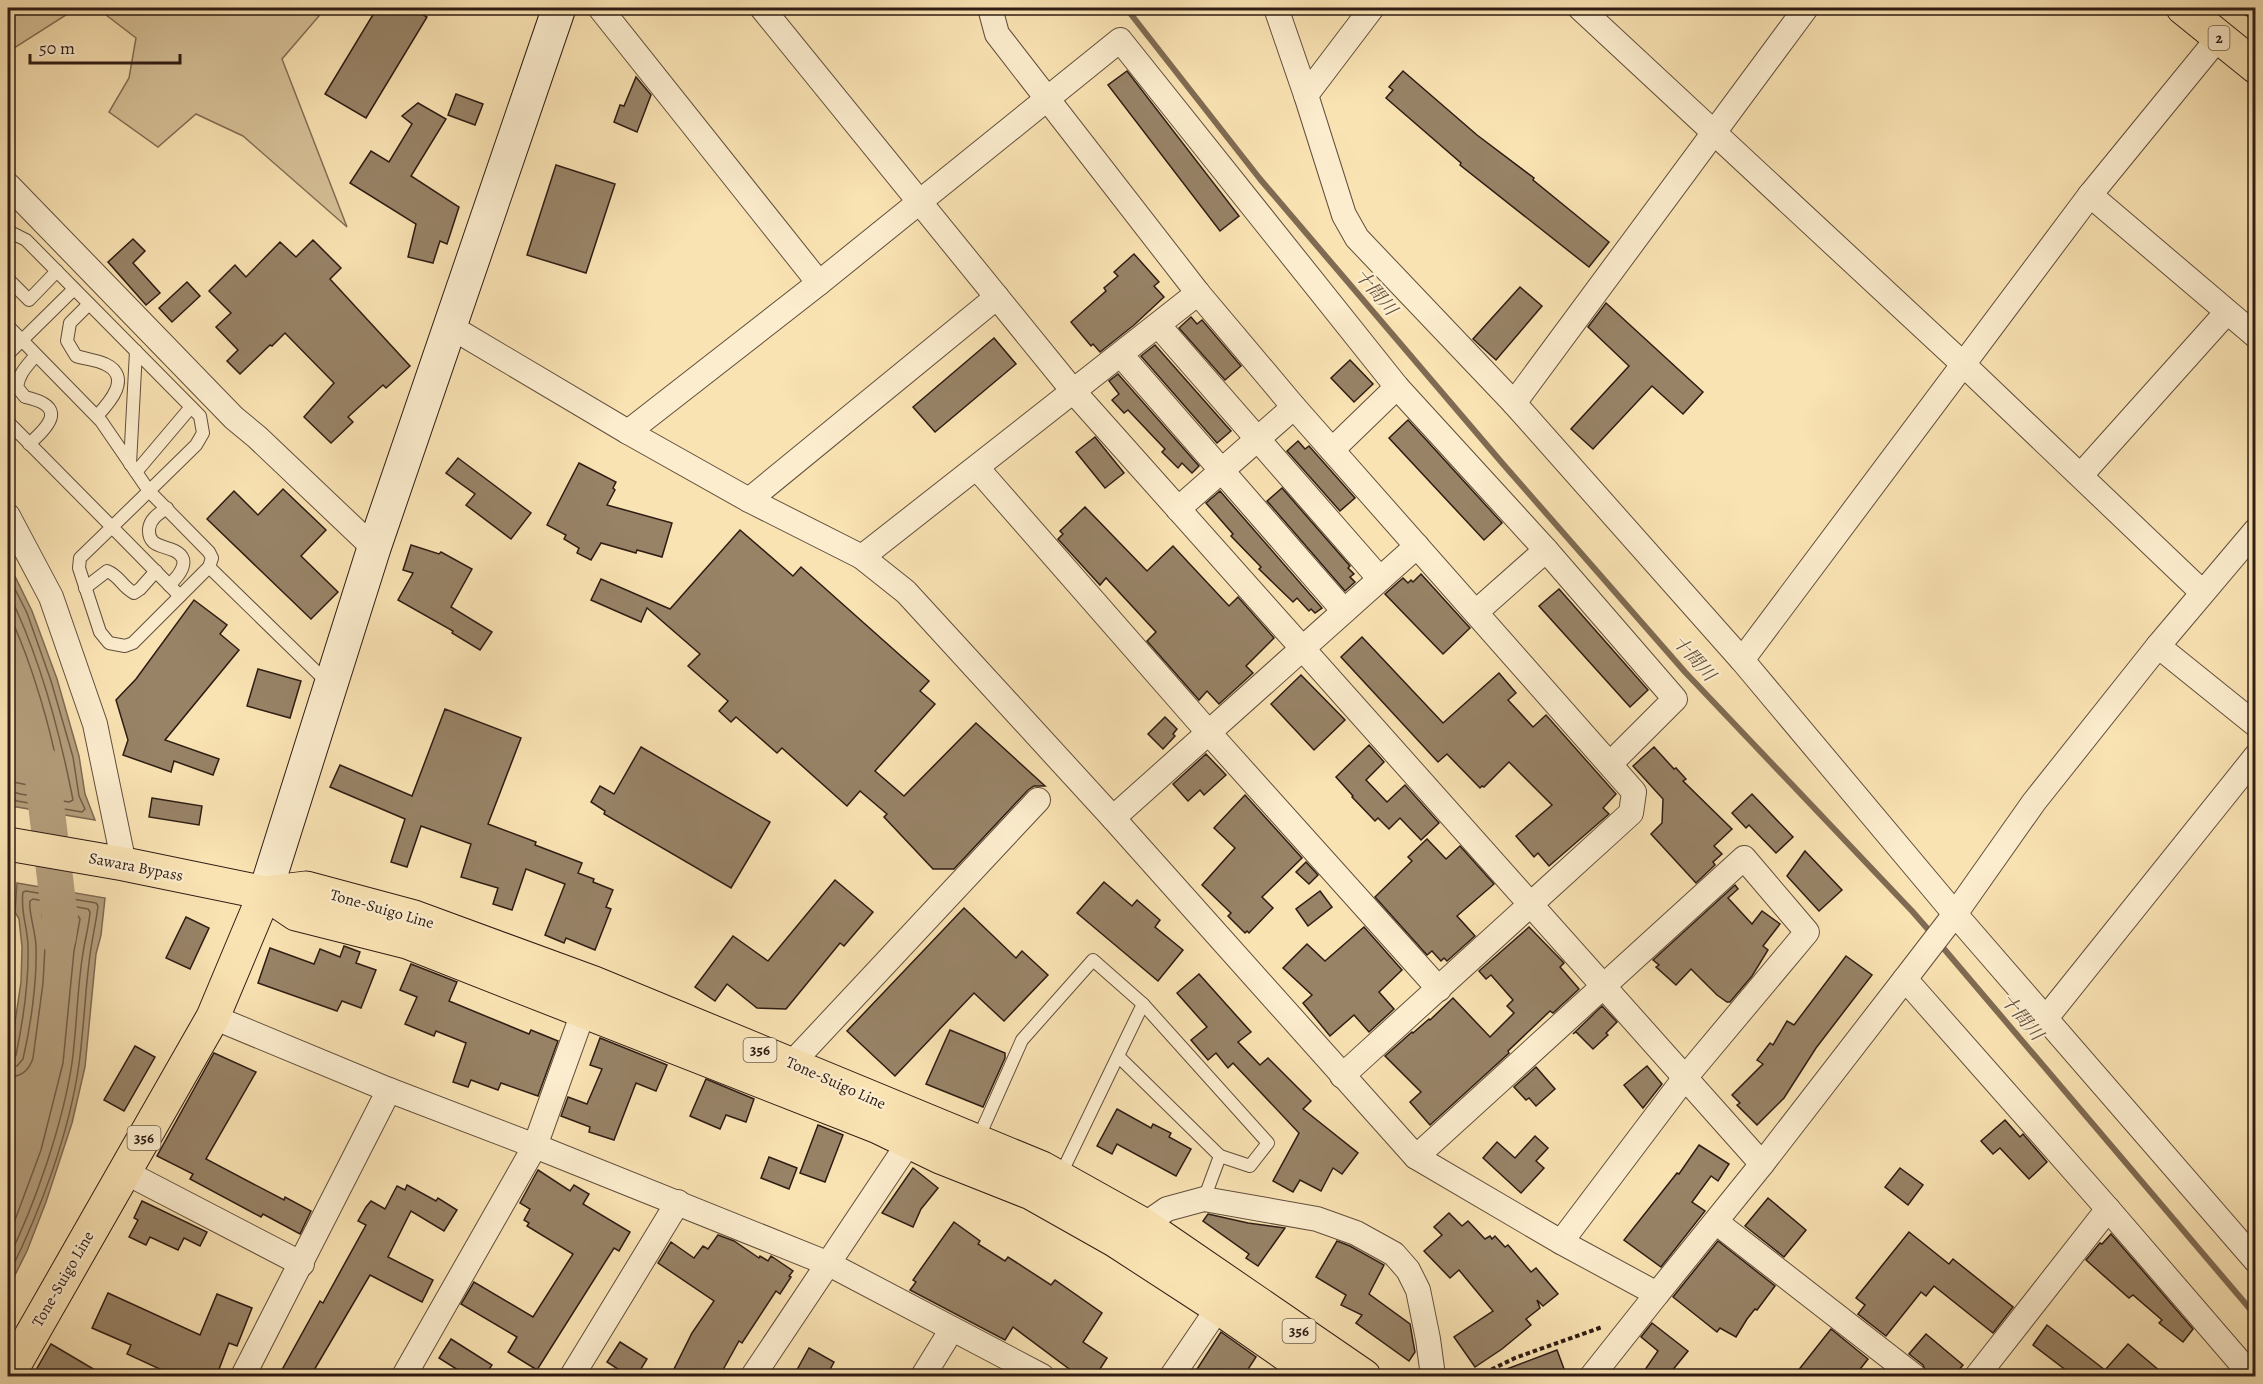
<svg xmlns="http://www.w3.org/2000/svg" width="2263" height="1384" font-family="Alegreya,'Noto Serif JP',serif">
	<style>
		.green { fill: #d7c198; stroke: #826e56; stroke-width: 1.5 }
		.water { fill: #b59f7d; stroke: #7f6b53; stroke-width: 1.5 }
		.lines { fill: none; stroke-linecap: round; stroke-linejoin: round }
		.shore { stroke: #725e48; stroke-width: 1.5 }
		.stream { stroke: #7f6b53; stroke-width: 6 }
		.river { stroke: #b59f7d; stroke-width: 36 }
		.building { fill: #988367; stroke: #2e1c14; stroke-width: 1.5 }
		.lane-casing { stroke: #614e3c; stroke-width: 14 }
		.street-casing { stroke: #614e3c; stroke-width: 26 }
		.secondary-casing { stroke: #2e1c14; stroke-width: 35 }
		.primary-casing { stroke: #2e1c14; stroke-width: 35 }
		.highway-casing { stroke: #2e1c14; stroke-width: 35 }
		.path { stroke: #2e1c14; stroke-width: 4; stroke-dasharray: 4.5 3; stroke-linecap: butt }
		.lane { stroke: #fcedce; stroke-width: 12 }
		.street { stroke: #fcedce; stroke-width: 24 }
		.secondary { stroke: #fcedce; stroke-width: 33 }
		.primary { stroke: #fae3b3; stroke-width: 33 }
		.highway { stroke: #fae3b3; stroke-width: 33 }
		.labels { text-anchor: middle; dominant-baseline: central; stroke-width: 4.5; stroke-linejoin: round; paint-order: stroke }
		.shield { fill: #fcedce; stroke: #6c5b4c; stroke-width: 1.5 }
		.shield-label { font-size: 15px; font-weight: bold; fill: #2e1c14 }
		.street-label { font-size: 16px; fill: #2e1c14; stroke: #fcedce }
		.water-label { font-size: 18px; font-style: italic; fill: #64503e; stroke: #fcedce }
	</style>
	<rect width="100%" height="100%" fill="#fae3b3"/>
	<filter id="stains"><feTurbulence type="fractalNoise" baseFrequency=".00333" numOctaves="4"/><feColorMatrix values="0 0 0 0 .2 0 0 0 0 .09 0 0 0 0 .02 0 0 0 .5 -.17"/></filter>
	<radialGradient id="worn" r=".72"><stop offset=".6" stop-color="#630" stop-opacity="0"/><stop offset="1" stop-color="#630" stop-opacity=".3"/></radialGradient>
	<g class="green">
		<path d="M8,8H77L8,52Z"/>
		<path d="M97,8H306L319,16L282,59L347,227L243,136L196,114L158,147L109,112L129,78L136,38Z"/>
	</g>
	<g class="water">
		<path d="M8,562L32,611L57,679L79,756L85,794L95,820L11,806L8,795Z"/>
		<path d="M17,883L105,898L101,935L96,954L85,1067L72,1123L46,1202L27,1251L8,1289V1069L21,982L22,947L19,919L15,912Z"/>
	</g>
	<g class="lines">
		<g class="shore">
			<path d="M8,575L27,613L51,681L73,757L79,796L85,809L82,812L17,801L8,797"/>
			<path d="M8,592C40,657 59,728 73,800L69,802L20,794L8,790"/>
			<path d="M8,612C31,660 54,736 61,789L58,791L8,781"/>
			<path d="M8,1061L13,1060L16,1055C23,1021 29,983 28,947C28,927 20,912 23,892L26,891L96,903L98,906C96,923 92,939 90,955C85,991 84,1028 79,1064C69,1135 40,1212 8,1276"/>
			<path d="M8,1068L17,1066L23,1059C31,1025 37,981 36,947C36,933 28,911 30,901L33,899L88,909L90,912C89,926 85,939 83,953C77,989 77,1026 72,1063C63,1123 35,1205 8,1259"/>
			<path d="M8,1077C20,1077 29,1071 33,1058L43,983L45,947L42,912L45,911L78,916L80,919L74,951L63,1063L41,1150L8,1239"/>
		</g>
		<g class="stream">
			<path d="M1126,8L1260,179L1503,464L1685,672L1912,911L1933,935"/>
			<path d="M1939,943L2256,1316"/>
		</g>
		<path class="river" d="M41,763L60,919L58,937"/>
	</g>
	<g class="building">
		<path d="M377,8H411L427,17L366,118L325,94Z"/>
		<path d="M1127,71L1239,216L1220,231L1108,85Z"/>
		<path d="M1403,71L1477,135L1534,178L1533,180L1609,242L1589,267L1460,165L1461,163L1386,98L1393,90L1389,87Z"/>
		<path d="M636,77L651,95L637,132L614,122L620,105L624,106Z"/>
		<path d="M456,94L483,104L475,125L448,115Z"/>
		<path d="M418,103L446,119L411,176L459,207L447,244L440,241L433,263L408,257L416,224L350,183L371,151L389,162L412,124L402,116Z"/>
		<path d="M556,165L615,184L586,273L527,255Z"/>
		<path d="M133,239L145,251L133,263L160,293L146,305L108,262Z"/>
		<path d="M313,240L341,268L330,279L410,366L386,388L383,385L348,417L353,422L331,443L304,417L334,383L285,333L272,346L270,345L240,374L227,361L238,350L216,327L231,313L209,291L235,265L246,277L280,242L296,257Z"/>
		<path d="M1134,254L1159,282L1154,286L1164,297L1134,325L1100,352L1093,344L1091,346L1071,322L1106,291L1104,288L1118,276L1114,272Z"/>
		<path d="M187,282L200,296L172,322L159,308Z"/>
		<path d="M1520,287L1542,306L1496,360L1473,339Z"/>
		<path d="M1606,303L1703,392L1683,414L1652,386L1593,449L1571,429L1629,366L1588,327Z"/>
		<path d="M1191,317L1197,324L1202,320L1241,366L1225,380L1179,328Z"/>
		<path d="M994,338L1016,364L935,432L913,407Z"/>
		<path d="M1155,345L1231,431L1217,443L1141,356Z"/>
		<path d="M1350,360L1373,384L1354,402L1331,378Z"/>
		<path d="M1118,374L1199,466L1192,473L1182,463L1178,468L1162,452L1165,449L1128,410L1124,413L1112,400L1119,394L1109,381Z"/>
		<path d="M1408,420L1502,523L1484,540L1389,438Z"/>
		<path d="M1095,437L1124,473L1105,488L1076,452Z"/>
		<path d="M1298,441L1305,449L1309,446L1355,498L1340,511L1287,451Z"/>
		<path d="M458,458L531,513L511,539L466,505L475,494L446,473Z"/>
		<path d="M579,463L616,482L613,488L615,490L607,505L672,523L662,557L637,550L636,553L601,543L591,560L577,553L579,548L564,539L566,535L547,525Z"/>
		<path d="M1282,488L1350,566L1348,568L1354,574L1350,577L1355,582L1345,591L1267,501Z"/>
		<path d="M283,489L326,530L301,556L338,592L311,619L207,519L234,491L258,515Z"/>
		<path d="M1220,491L1322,608L1315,613L1311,609L1309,611L1297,598L1293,602L1259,569L1261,567L1231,536L1233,534L1206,503Z"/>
		<path d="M1085,507L1147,571L1173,546L1229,606L1238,597L1274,638L1246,666L1253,673L1219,704L1207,691L1199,700L1147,641L1156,632L1106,578L1100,585L1058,539L1063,534L1060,531Z"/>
		<path d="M740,530L793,576L801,567L929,681L920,691L935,704L875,771L904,796L976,723L1045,786H1034L1028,790L954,869H933L884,817L887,814L860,791L847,806L782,748L777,753L736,717L731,722L719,711L728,701L688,666L700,654L647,608L641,622L591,600L601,579L670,609Z"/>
		<path d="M411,545L439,554L441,552L472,569L451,607L492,632L480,650L452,633L453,631L398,600L413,573L403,570Z"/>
		<path d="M1421,574L1470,628L1443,654L1385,594L1403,578L1408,583L1411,580L1413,582Z"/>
		<path d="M1559,589L1648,690L1630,707L1539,606Z"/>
		<path d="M194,600L227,625L220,634L239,650L165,740L219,759L213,775L174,761L171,772L123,755L128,740L116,700L136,679Z"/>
		<path d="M1362,637L1443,723L1499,673L1516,693L1508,700L1533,727L1546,715L1616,794L1603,808L1609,814L1549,866L1538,853L1534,857L1516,836L1552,805L1509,762L1484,787L1482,786L1480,788L1447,754L1438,762L1341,657Z"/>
		<path d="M258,669L301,681L290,718L247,706Z"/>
		<path d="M1301,675L1345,720L1314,750L1271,704Z"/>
		<path d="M445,709L521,738L488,824L536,842L535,845L582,863L578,873L594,879L593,882L613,890L606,907L611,909L595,950L566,938L564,943L545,935L565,884L526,869L512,910L493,904L498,888L461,877L471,844L421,826L407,867L391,862L405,819L330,787L340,765L412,796Z"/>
		<path d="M1165,717L1177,729L1173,734L1175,736L1163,749L1148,734Z"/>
		<path d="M1369,745L1384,762L1366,780L1387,802L1405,785L1439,823L1421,840L1400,818L1389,829L1378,818L1375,821L1352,797L1353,796L1336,777Z"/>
		<path d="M641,747L770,822L731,888L604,814L605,811L591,802L600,786L614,794Z"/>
		<path d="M1654,747L1674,769L1676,768L1686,779L1683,781L1732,829L1714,846L1722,854L1713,862L1715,865L1696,883L1651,834L1662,823L1663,799L1633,766Z"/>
		<path d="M1206,754L1226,775L1204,795L1200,790L1188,801L1173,784Z"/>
		<path d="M1752,794L1793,837L1776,853L1749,825L1746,828L1732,813Z"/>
		<path d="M1245,795L1302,858L1262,897L1273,908L1249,933L1247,931L1245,933L1228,916L1231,913L1202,885L1235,848L1214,828Z"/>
		<path d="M152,798L202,806L199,825L149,817Z"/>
		<path d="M1427,839L1446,859L1460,846L1494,884L1457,916L1475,936L1447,961L1444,958L1441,961L1432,951L1427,955L1375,897L1412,861L1408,857Z"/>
		<path d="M1805,851L1842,890L1819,911L1787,876Z"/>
		<path d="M1306,862L1318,875L1309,884L1296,872Z"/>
		<path d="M835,880L873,912L844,946L840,943L786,1009L757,1008L727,984L715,1001L695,987L733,936L768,961Z"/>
		<path d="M1104,882L1132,906L1137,900L1160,920L1155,927L1183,950L1158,981L1077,913Z"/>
		<path d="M1735,885L1738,889L1728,898L1752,924L1762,911L1780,924L1763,946L1768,950L1752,976L1730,1002H1727L1717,995L1691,969L1676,985L1656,967L1659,965L1653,960Z"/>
		<path d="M1320,891L1332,907L1308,926L1296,909Z"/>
		<path d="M964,908L1016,958L1022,951L1048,975L1004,1021L974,993L895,1076L847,1031Z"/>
		<path d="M186,917L209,928L190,969L166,958Z"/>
		<path d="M1364,927L1402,970L1379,992L1394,1009L1369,1032L1354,1015L1330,1036L1303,1003L1312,995L1283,968L1307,944L1325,961Z"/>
		<path d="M1529,927L1564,963L1560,967L1579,989L1553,1013L1550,1011L1508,1051L1509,1053L1430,1125L1410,1102L1421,1092L1385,1056L1412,1032L1413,1033L1429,1019L1430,1020L1453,998L1490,1037L1514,1013L1507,1006L1513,1000L1491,975L1486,979L1479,971Z"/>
		<path d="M344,946L360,952L356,963L376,970L361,1008L342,1001L337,1011L258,983L270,948L314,964L320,949L340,957Z"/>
		<path d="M1846,956L1872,975L1816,1048L1784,1098L1757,1125L1737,1105L1740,1103L1732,1095L1763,1064L1757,1060L1770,1043L1773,1045L1787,1021L1794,1025Z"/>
		<path d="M411,964L457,982L449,1001L529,1034L531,1030L558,1041L538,1096L501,1083L498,1090L471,1080L468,1087L453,1082L466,1043L436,1031L434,1036L405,1024L417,997L400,990Z"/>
		<path d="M1199,974L1251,1032L1238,1042L1260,1065L1268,1058L1311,1101L1303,1109L1358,1153L1342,1174L1333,1168L1321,1191L1300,1180L1293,1192L1273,1181L1299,1133L1233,1063L1228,1068L1216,1053L1208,1060L1191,1040L1207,1027L1177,993Z"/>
		<path d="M1602,1006L1617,1022L1606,1033L1608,1035L1593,1049L1576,1032L1573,1034Z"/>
		<path d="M950,1030L1005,1053V1058L983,1107L926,1084Z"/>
		<path d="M600,1038L667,1065L656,1091L636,1083L614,1140L589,1132L590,1127L561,1116L568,1097L587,1104L602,1069L590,1065Z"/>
		<path d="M135,1046L155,1057L124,1111L104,1100Z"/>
		<path d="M214,1053L256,1072L206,1159L284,1200L285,1197L311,1211L300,1234L263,1214L261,1217L190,1179L193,1174L157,1156Z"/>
		<path d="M1647,1066L1662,1084L1643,1108L1624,1085Z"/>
		<path d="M1536,1067L1555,1089L1536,1106L1529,1098L1526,1100L1514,1087Z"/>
		<path d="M706,1079L754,1099L746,1122L726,1115L720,1129L690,1116Z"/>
		<path d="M1117,1109L1151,1128L1153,1124L1171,1133L1169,1137L1191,1149L1176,1176L1117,1144L1112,1154L1097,1146Z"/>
		<path d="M2005,1120L2020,1137L2023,1134L2047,1162L2029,1179L2000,1148L1993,1154L1981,1141Z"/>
		<path d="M818,1125L843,1135L825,1182L800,1173Z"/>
		<path d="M1535,1136L1548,1148L1536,1161L1544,1168L1521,1193L1483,1158L1497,1142L1515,1158Z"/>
		<path d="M1699,1145L1729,1164L1718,1181L1711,1176L1692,1202L1705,1211L1661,1267L1624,1240L1677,1173L1679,1174Z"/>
		<path d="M769,1157L797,1168L789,1189L761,1178Z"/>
		<path d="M913,1168L938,1188L921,1209L913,1227L882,1213Z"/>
		<path d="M1900,1168L1923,1185L1908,1205L1885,1187Z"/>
		<path d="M538,1170L570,1191L574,1185L589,1194L583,1204L630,1232L619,1251L614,1248L537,1370L508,1352L517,1337L461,1304L474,1282L533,1317L573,1254L527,1226L529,1223L524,1220L530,1209L520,1203Z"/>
		<path d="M407,1185L436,1201L438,1198L457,1210L444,1231L411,1211L388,1257L433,1280L422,1302L370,1275L310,1377H278L320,1301L323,1303L366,1225L358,1221L366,1207L371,1201L385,1209L397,1186L405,1190Z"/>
		<path d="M1768,1198L1806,1230L1784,1257L1745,1226Z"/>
		<path d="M142,1201L207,1232L200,1246L184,1238L178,1250L150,1237L146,1245L129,1237L138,1220L134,1218Z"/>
		<path d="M1449,1213L1462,1226L1468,1221L1485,1239L1490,1236L1492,1239L1495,1236L1505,1247L1508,1245L1531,1272L1536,1268L1558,1294L1543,1306L1537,1300L1540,1308L1526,1319L1531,1325L1502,1349L1475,1367L1454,1337L1493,1311L1459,1270L1450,1278L1424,1251L1442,1235L1434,1227Z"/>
		<path d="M1208,1214L1248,1223L1285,1228L1258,1266L1246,1258L1249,1254L1203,1221Z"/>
		<path d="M954,1222L980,1241L978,1244L1005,1261L1008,1257L1051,1285L1055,1280L1102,1313L1083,1342L1107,1358L1095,1377H1080L1013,1327L1005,1340L910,1290L916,1282L913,1280Z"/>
		<path d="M1909,1232L1949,1264L1953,1259L2013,1307L1993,1333L1934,1286L1926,1296L1921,1292L1886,1336L1858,1314L1865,1305L1856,1298Z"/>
		<path d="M2111,1234L2193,1329L2183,1342L2159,1323L2162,1320L2133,1295L2129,1298L2086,1260L2100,1243L2102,1244Z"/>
		<path d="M718,1235L734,1241L759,1258L760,1256L768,1261L771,1256L793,1271L789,1276L791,1277L780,1294L776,1291L742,1343L739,1341L719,1377H687L674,1369L692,1333L714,1301L658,1263L671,1242L694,1258L703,1246L708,1249Z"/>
		<path d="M1337,1241L1350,1246L1384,1265L1369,1294L1410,1324L1415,1352L1409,1361L1356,1323L1362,1315L1341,1305L1346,1295L1316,1277Z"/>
		<path d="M1718,1241L1775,1286L1757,1310L1755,1309L1747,1319L1736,1337L1720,1328L1717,1332L1673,1297Z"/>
		<path d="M108,1293L200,1335L217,1294L252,1308L237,1346L229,1343L216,1377H177L127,1354L131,1345L92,1328Z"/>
		<path d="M1652,1323L1688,1351L1667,1377H1640L1658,1351L1641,1337Z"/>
		<path d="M2047,1325L2105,1370L2128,1344L2167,1377H2075L2033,1345Z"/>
		<path d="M1831,1329L1868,1359L1854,1377H1793Z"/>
		<path d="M1221,1332L1256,1357L1243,1377H1192Z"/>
		<path d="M1926,1334L1963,1365L1953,1377H1928L1923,1365L1909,1354Z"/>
		<path d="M451,1339L492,1365L484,1377H469L439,1358Z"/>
		<path d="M620,1342L647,1359L636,1377H613L618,1369L607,1362Z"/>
		<path d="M51,1344L107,1377H32Z"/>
		<path d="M809,1348L834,1362L826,1377H793Z"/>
		<path d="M1557,1350L1567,1377H1492L1491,1375Z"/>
	</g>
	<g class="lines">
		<defs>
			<g id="lane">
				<path d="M8,231L26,240L200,416L203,433L196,445L149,491L209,552L212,558L209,567L133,643L125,646L109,643L100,632L79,568L80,558L112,527L8,422"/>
				<path d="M8,279L29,300L57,271"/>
				<path d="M89,304L70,323L67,341L76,356C85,359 97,360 105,364C133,377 109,403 97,416"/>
				<path d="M8,326L101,421L149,491L112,527L180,596"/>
				<path d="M8,354L74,289"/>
				<path d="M29,444C52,424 66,406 25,397L17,387C19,373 27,366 36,355"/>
				<path d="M130,464L136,351"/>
				<path d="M136,472L191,407"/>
				<path d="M167,508C158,514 150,519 149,529C148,547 163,545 175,551C193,560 178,577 169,585"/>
				<path d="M209,567L329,684"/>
				<path d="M85,588L107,571C120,576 121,586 134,593L140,589L156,571"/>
				<path d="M1119,1057L1220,1156"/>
				<path d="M978,1139L1022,1040L1093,960L1143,1004L1268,1143L1250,1166L1220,1156L1204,1199"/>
				<path d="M1060,1176L1143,1004"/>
			</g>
			<g id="street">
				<path d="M600,8L819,283"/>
				<path d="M762,8L1074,392L1762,1164"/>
				<path d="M990,8L997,34L1198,293L1294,407L1634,792L1631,813L1342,1076"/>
				<path d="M1276,8L1306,95L1344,215L1357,238L1514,403L1742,660L1955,914L2256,1261"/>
				<path d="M1580,8L1963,364L2202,592"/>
				<path d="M1306,95L1372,8"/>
				<path d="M8,185L234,418L257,437L374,548"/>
				<path d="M2090,195L2219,37"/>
				<path d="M1158,325L1380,579"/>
				<path d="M451,327L628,432L749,500L862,557L906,592L1113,818L1416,1157L1561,1242L1657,1294L1592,1376"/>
				<path d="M1121,355L1344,611"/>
				<path d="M1514,403L1806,8"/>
				<path d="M628,432L819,283L1120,40L1397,387L1546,550L1675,699L1610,764"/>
				<path d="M1332,450L1397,387"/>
				<path d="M977,468L1209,733L1439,989"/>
				<path d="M2081,475L2227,312"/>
				<path d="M749,500L997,297"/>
				<path d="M1178,509L1294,407"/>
				<path d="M8,516L51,597L95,724L124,864"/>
				<path d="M862,557L1198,293"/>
				<path d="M1476,612L1546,550"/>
				<path d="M2158,646L2256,725"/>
				<path d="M1742,660L2090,195L2256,336"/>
				<path d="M1113,818L1417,546"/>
				<path d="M1905,979L2108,1209L2252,1376"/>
				<path d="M213,1017L389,1090L243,1376"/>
				<path d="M2046,1018L2256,756"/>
				<path d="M792,1063L1038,800"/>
				<path d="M389,1090L535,1146L829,1264L1042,1376"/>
				<path d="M1416,1157L1744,858L1807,932L1684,1079L1561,1242"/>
				<path d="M125,1172L302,1264"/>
				<path d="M1716,1222L1914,1376"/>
				<path d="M1144,1225L1167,1209L1204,1199L1317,1219L1356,1233L1394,1254L1408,1270L1418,1290L1428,1339L1433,1376"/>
				<path d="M1657,1294L1762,1164L1905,979L1955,914L2034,802L2158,646L2256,530"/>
				<path d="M404,1376L535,1146L589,996"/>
				<path d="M572,1376L678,1202"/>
				<path d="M753,1376L918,1129"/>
				<path d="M923,1376L952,1329"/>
				<path d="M1172,1376L1227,1295"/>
				<path d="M1977,1376L2108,1209"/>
			</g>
			<path id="secondary" d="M265,893L374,548L559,8"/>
			<path id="primary" d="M2183,8L2256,67"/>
			<g id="highway">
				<path d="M8,844L124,864L265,893L306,888L414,917L594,983L1042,1168L1144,1225L1364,1376"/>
				<path d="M265,893L296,914L407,942L878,1127L940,1157L1031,1193L1116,1241L1219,1308L1317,1376"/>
				<path d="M8,1376L213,1017L265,893"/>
			</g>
		</defs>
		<use href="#lane" class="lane-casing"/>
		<use href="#street" class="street-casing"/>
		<use href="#secondary" class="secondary-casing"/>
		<use href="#primary" class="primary-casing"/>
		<use href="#highway" class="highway-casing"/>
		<g class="path">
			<path d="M2239,8L2256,21"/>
			<path d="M1478,1376L1515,1358L1602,1327"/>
		</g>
		<use href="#lane" class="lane"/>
		<use href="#street" class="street"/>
		<use href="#secondary" class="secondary"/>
		<use href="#primary" class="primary"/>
		<use href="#highway" class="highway"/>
	</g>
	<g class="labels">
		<g class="shield">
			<rect x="2208.5" y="26" width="21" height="24" rx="4.5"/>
			<rect x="743.5" y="1038" width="33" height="24" rx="4.5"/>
			<rect x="127.5" y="1126" width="33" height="24" rx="4.5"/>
			<rect x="1282.5" y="1319" width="33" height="24" rx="4.5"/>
		</g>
		<g class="shield-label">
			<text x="2219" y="38">2</text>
			<text x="760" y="1050">356</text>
			<text x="144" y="1138">356</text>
			<text x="1299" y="1331">356</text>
		</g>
		<g class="street-label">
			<text transform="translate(136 867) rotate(11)">Sawara Bypass</text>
			<text transform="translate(382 909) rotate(16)">Tone-Suigo Line</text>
			<text transform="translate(836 1083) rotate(24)">Tone-Suigo Line</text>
			<text transform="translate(63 1279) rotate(-60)">Tone-Suigo Line</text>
		</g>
		<g class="water-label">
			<text transform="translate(1376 292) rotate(50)">十間川</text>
			<text transform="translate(1694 658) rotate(48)">十間川</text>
			<text transform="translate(2022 1017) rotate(50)">十間川</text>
		</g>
	</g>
	<rect width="2263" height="1384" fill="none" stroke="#fae3b3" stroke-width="30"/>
	<rect x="9" y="9" width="2245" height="1366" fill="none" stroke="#2e1c14" stroke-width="3"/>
	<rect x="15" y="15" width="2233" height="1354" fill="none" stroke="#2e1c14" stroke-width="1.5"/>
	<path d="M30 54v9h150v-9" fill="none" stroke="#2e1c14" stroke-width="3"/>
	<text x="39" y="54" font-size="18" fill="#2e1c14" stroke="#fcedce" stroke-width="4.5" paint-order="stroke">50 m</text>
	<rect width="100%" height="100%" filter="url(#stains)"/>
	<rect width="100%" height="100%" fill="url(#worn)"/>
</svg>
